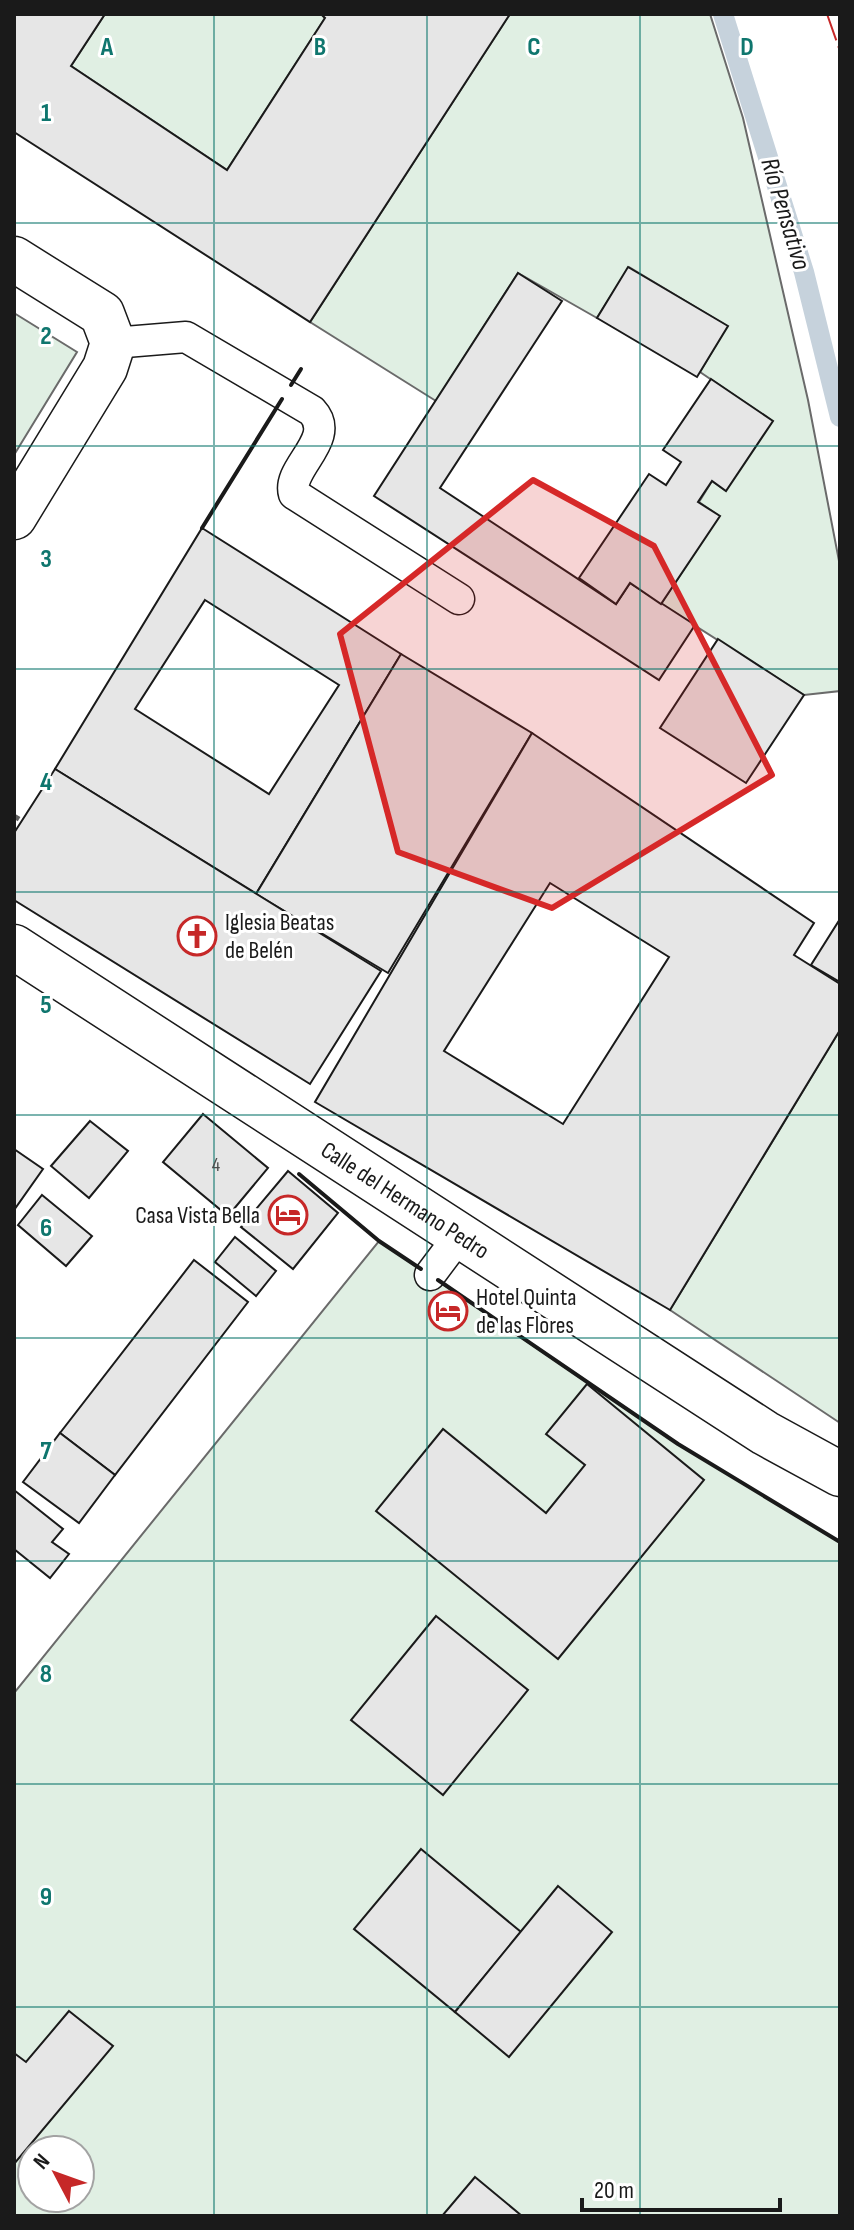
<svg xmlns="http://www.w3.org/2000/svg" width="854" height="2230" font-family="'Sofia Sans Condensed',sans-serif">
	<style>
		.green { fill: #e0efe3; stroke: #6a6a6a; stroke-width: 2; fill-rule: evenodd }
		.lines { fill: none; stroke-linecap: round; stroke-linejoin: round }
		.stream { stroke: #c6d2dc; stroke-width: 20 }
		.building { fill: #e6e6e6; stroke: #1a1a1a; stroke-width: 2; fill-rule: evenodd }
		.service-casing { stroke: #1a1a1a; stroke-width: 33 }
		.minor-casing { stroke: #1a1a1a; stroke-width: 47 }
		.path { stroke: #5f5f5f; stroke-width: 5; stroke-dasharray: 6 4; stroke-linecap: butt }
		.service { stroke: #fff; stroke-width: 30 }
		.minor { stroke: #fff; stroke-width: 44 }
		.wall { stroke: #1a1a1a; stroke-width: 4 }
		.power { stroke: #c62828; stroke-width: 2; stroke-dasharray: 28 6 4 6; stroke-linecap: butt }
		.marked { fill: #d62828; fill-opacity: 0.2; stroke: #d62828; stroke-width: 6; stroke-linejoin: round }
		.grid { fill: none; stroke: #0f766e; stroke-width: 2; stroke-opacity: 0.55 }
		.labels { text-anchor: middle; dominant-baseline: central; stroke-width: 6; stroke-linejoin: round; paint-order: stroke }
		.number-label { font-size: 20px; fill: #4d4d4d }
		.poi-label { font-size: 24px; fill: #1a1a1a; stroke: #fff; text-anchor: start }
		.street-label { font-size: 24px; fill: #1a1a1a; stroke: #fff }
		.water-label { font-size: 26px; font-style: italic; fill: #1a1a1a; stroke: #fff }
		.grid-label { font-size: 26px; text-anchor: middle; font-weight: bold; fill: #0f766e; stroke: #fff; stroke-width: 6; stroke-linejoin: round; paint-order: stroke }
	</style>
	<rect width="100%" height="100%" fill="#fff"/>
	<g class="green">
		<path d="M105,14H321L325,18L227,170L71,66Z"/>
		<path d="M510,14H710L743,118L808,400L840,566V691L804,695L661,604L719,516L699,502L712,481L725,490L772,421L700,372L727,326L629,267L597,318L518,273L436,401L310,322Z"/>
		<path d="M14,313L77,352L14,455Z"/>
		<path d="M840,1030V1423L670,1310Z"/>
		<path d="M379,1241L678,1444L840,1542V2216H14V1693ZM32,2150H80V2198H32Z"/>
	</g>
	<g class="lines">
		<path class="stream" d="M723,14L804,272L840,417"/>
	</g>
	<g class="building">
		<path d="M14,14H105L71,66L227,170L325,18L321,14H510L310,322L14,132Z"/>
		<path d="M628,267L728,326L697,377L597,318Z"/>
		<path d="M518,273L562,301L440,488L616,604L630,583L695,625L659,680L374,496Z"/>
		<path d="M711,379L773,421L726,491L712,481L698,502L720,516L661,604L630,583L616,604L579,578L649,474L666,485L681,462L663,450Z"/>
		<path d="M202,528L401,654L256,894L55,769ZM205,600L339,685L269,794L135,709Z"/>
		<path d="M718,639L804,695L746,783L660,728Z"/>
		<path d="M401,654L532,733L388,973L256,894Z"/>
		<path d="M532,733L814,923L794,955L840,984V1030L670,1310L315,1102ZM550,883L669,957L563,1124L444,1051Z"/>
		<path d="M55,769L381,971L310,1084L14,900V833Z"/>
		<path d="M840,919V982L811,965Z"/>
		<path d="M203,1114L268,1168L228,1216L163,1162Z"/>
		<path d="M90,1121L128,1151L89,1198L51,1166Z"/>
		<path d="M14,1149L43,1169L14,1210Z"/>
		<path d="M288,1171L338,1213L293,1269L241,1227Z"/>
		<path d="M42,1195L92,1236L66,1266L18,1225Z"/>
		<path d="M235,1237L276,1271L256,1296L215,1262Z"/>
		<path d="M194,1260L248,1302L115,1475L60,1433Z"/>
		<path d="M587,1384L704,1480L558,1659L376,1511L443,1429L546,1513L585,1465L546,1434Z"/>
		<path d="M60,1433L115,1475L79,1523L23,1482Z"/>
		<path d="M14,1490L63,1529L52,1542L69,1554L50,1578L14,1549Z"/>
		<path d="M436,1616L528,1690L443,1795L351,1720Z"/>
		<path d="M421,1849L521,1932L455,2012L354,1929Z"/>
		<path d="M558,1886L612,1932L509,2057L455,2012Z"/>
		<path d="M69,2011L113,2046L14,2164V2053L26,2062Z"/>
		<path d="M475,2177L522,2216H442Z"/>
	</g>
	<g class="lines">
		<defs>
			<g id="service">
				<path d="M113,343L186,337L312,411C338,439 286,468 294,494L459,599"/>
				<path d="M430,1275L460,1235"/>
			</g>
			<g id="minor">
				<path d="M14,259L102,314L113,343L105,368L14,517"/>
				<path id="s1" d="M14,947L765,1433L840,1474"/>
			</g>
		</defs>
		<use href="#service" class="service-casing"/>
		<use href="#minor" class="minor-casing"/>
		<path class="path" d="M14,816L22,821"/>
		<use href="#service" class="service"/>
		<use href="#minor" class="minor"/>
		<g class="wall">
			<path d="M291,385L301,369"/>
			<path d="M202,528L282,399"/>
			<path d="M299,1174L379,1241L421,1269"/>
			<path d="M438,1280L678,1444L840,1542"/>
		</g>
		<path class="power" d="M827,14L840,51"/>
	</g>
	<path class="marked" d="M533,480L654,546L772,775L552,908L398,852L340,634Z"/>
	<path class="grid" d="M214,14V2216M427,14V2216M640,14V2216M14,223H840M14,446H840M14,669H840M14,892H840M14,1115H840M14,1338H840M14,1561H840M14,1784H840M14,2007H840"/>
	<defs>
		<symbol id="church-ring" viewBox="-11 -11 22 22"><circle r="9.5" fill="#fff" stroke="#c62828" stroke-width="1.5"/><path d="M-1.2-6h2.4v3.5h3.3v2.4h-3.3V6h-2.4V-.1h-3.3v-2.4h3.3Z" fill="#c62828"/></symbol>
		<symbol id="hotel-ring" viewBox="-11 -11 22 22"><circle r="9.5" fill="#fff" stroke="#c62828" stroke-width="1.5"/><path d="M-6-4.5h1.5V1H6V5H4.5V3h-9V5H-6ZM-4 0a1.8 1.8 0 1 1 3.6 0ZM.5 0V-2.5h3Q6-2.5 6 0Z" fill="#c62828"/></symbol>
	</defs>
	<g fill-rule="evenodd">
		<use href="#church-ring" x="175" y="914" width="44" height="44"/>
		<use href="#hotel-ring" x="266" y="1193" width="44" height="44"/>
		<use href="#hotel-ring" x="426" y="1289" width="44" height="44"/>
	</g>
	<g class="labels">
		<g class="number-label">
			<text x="216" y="1165">4</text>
		</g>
		<g class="poi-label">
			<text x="225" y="922">Iglesia Beatas<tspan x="225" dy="28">de Belén</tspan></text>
			<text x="260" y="1215" text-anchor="end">Casa Vista Bella</text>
			<text x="476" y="1297">Hotel Quinta<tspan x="476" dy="28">de las Flores</tspan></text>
		</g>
		<g class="street-label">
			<text stroke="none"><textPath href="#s1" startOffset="466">Calle del Hermano Pedro</textPath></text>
		</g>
		<g class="water-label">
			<text transform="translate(785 214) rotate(73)">Río Pensativo</text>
		</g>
	</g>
	<g class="grid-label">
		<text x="107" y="55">A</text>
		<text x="320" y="55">B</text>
		<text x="534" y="55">C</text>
		<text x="747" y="55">D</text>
		<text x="46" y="121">1</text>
		<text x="46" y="344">2</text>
		<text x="46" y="567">3</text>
		<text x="46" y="790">4</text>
		<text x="46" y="1013">5</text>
		<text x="46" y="1236">6</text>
		<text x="46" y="1459">7</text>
		<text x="46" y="1682">8</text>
		<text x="46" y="1905">9</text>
	</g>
	<rect width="854" height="2230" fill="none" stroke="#1a1a1a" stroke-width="32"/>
	<g transform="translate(56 2174) rotate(311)"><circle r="38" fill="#ffffff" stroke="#a3a3a3" stroke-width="2"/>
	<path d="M0-6L14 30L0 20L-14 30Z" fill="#c62828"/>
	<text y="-12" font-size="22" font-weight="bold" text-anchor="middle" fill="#1a1a1a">N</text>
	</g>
	<path d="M582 2198v12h198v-12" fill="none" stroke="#1a1a1a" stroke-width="4"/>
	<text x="594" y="2198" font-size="24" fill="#1a1a1a" stroke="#ffffff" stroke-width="6" paint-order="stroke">20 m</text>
</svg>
